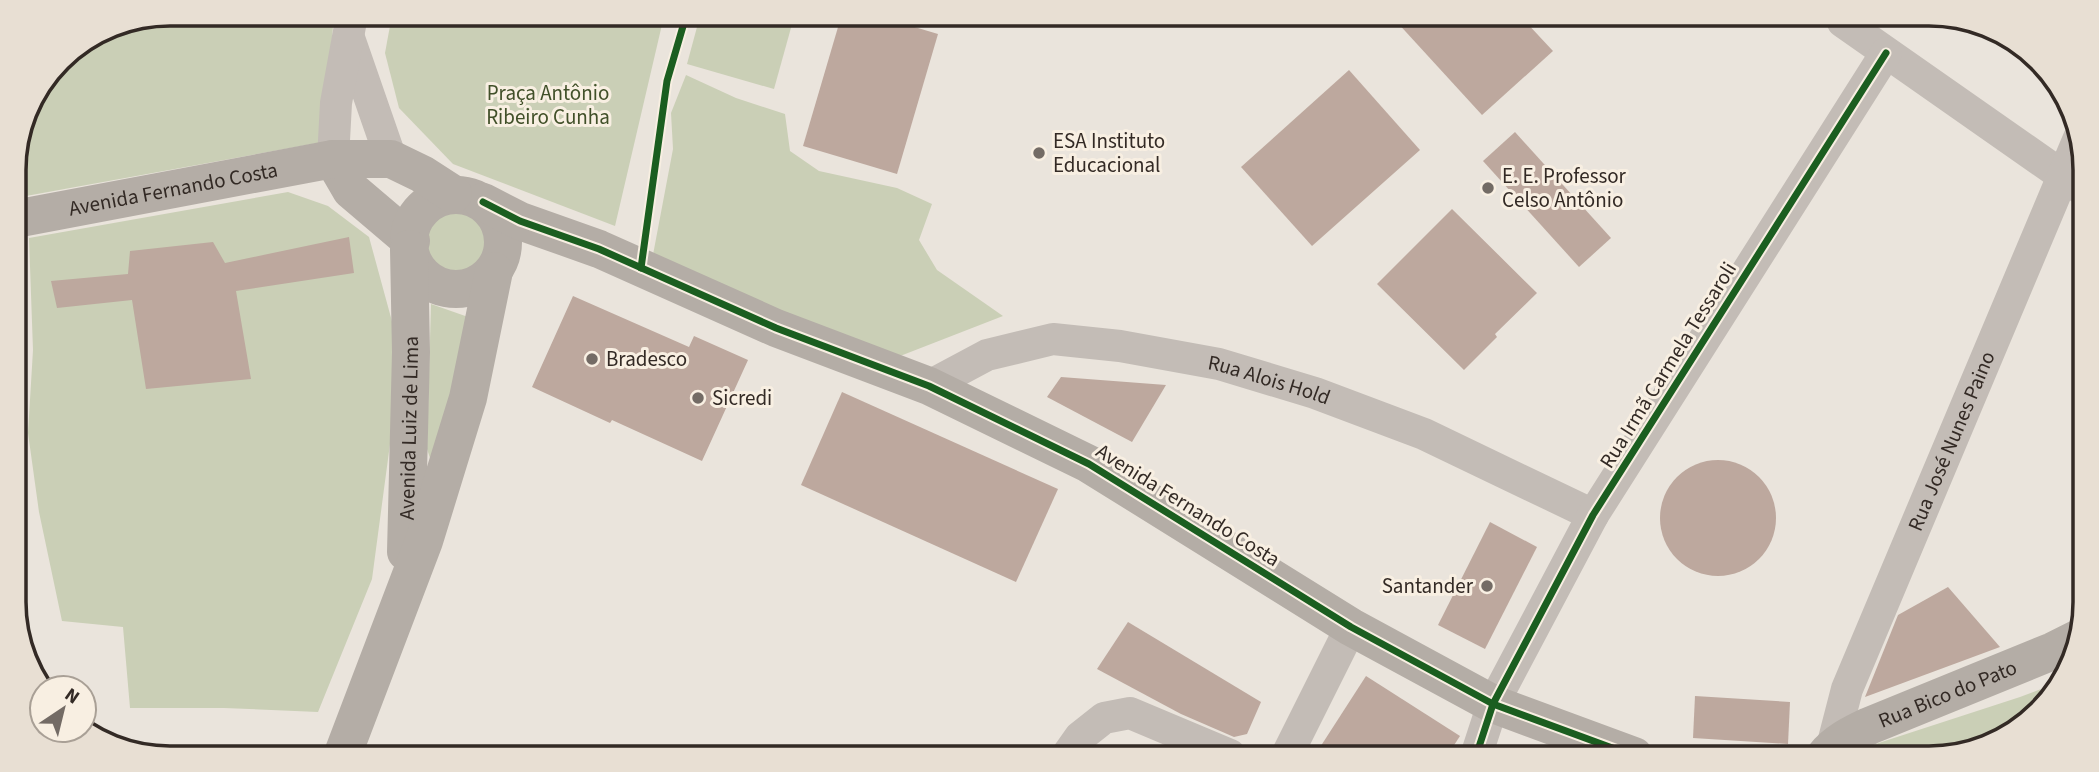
<svg xmlns="http://www.w3.org/2000/svg" width="2099" height="772" font-family="'Source Sans 3',sans-serif">
	<style>
		.green { fill: #cacfb6 }
		.building { fill: #bda89e }
		.lines { fill: none; stroke-linecap: round; stroke-linejoin: round }
		.street { stroke: #c3bcb6; stroke-width: 32 }
		.secondary { stroke: #b4ada6; stroke-width: 38 }
		.cycleway-casing { stroke: #f8efe2; stroke-width: 11 }
		.cycleway { stroke: #1b5e20; stroke-width: 7 }
		.poi-dot { fill: #736b65; stroke: #f8efe2; stroke-width: 2.5 }
		.labels { text-anchor: middle; dominant-baseline: central; stroke-width: 6; stroke-linejoin: round; paint-order: stroke }
		.park-label { font-size: 21px; fill: #415029; stroke: #f8efe2 }
		.poi-label { font-size: 21px; fill: #332a25; stroke: #f8efe2; text-anchor: start }
		.street-label { font-size: 21px; fill: #332a25; stroke: #f8efe2 }
		.rim { fill: none; stroke: #332a25; stroke-width: 3.5 }
	</style>
	<rect width="100%" height="100%" fill="#eae4dc"/>
	<g class="green">
		<path d="M170,14L334,15L323,142L15,198L14,160L30,101L67,53L111,26Z"/>
		<path d="M392,15L664,16L615,226L453,164L399,108L385,53Z"/>
		<path d="M700,16L794,17L774,89L687,64Z"/>
		<path d="M686,75L736,98L785,114L790,151L819,171L897,188L932,204L919,240L937,270L1003,316L895,358L652,260L673,149L671,113Z"/>
		<path d="M288,192L328,206L369,237L396,336L390,444L372,579L318,712L224,708H130L123,627L62,621L39,512L28,433L33,350L29,238Z"/>
		<path d="M460,201C468,206 486,215 491,222C504,238 492,266 477,275C461,285 435,283 424,266C420,260 420,251 420,244C419,239 418,233 418,228C419,208 444,202 460,201Z"/>
		<path d="M431,304L471,318L433,467L427,449Z"/>
		<path d="M2054,684L2024,726L1939,758L1849,757L1854,751L2020,697Z"/>
	</g>
	<g class="building">
		<path d="M841,17H881L938,34L897,174L803,146Z"/>
		<path d="M1395,20H1524L1553,51L1482,115Z"/>
		<path d="M1349,70L1420,150L1312,246L1241,167Z"/>
		<path d="M1515,132L1611,238L1579,267L1483,161Z"/>
		<path d="M1452,209L1537,293L1495,334L1497,337L1464,370L1377,284Z"/>
		<path d="M349,237L354,273L236,291L251,379L146,389L132,300L57,308L51,281L128,274L130,251L213,242L225,263Z"/>
		<path d="M573,296L689,347L694,336L748,360L702,461L612,420L610,423L532,387Z"/>
		<path d="M1061,377L1166,385L1132,442L1047,397Z"/>
		<path d="M842,392L1058,489L1016,582L801,485Z"/>
		<circle cx="1718" cy="518" r="58"/>
		<path d="M1490,522L1537,547L1485,649L1438,625Z"/>
		<path d="M1948,587L2000,647L1865,697L1898,615Z"/>
		<path d="M1128,622L1261,702L1247,734L1234,737L1181,714L1097,669Z"/>
		<path d="M1366,676L1460,736L1447,756L1315,755Z"/>
		<path d="M1695,696L1790,702L1788,744L1693,738Z"/>
	</g>
	<g class="lines">
		<g class="street">
			<path d="M1843,22L2083,190"/>
			<path d="M349,38L391,159"/>
			<path d="M333,159L336,103L352,15"/>
			<path id="s1" d="M929,386L987,355L1053,339L1120,346L1219,364L1315,393L1424,434L1593,515"/>
			<path id="s2" d="M1832,747L1847,689L2079,138"/>
			<path d="M1068,754L1080,737L1104,718L1130,713L1230,755"/>
			<path d="M1287,755L1351,627"/>
			<path d="M1476,756L1493,704L1593,515L1886,53"/>
		</g>
		<g class="secondary">
			<path d="M333,159L351,190L411,241"/>
			<circle cx="456" cy="242" r="47"/>
			<path d="M483,202L520,221L599,249L776,328L929,386L1089,464L1351,627L1493,704L1634,756"/>
			<path id="s3" d="M15,219L333,159H391L422,174L453,194"/>
			<path id="s4" d="M406,552L411,352L409,249"/>
			<path d="M344,751L424,541L468,398L494,271"/>
			<path id="s5" d="M1824,757C1836,742 1852,734 1869,726L2053,651L2077,639"/>
		</g>
		<defs>
			<g id="cycleway">
				<path d="M483,202L520,221L599,249L776,328L929,386L1089,464L1351,627L1493,704L1634,756"/>
				<path d="M641,268L667,81L686,16"/>
				<path d="M1476,756L1493,704L1593,515L1886,53"/>
			</g>
		</defs>
		<use href="#cycleway" class="cycleway-casing"/>
		<use href="#cycleway" class="cycleway"/>
	</g>
	<g class="poi-dot">
		<circle cx="1039" cy="153" r="7"/>
		<circle cx="1488" cy="188" r="7"/>
		<circle cx="592" cy="359" r="7"/>
		<circle cx="698" cy="398" r="7"/>
		<circle cx="1487" cy="586" r="7"/>
	</g>
	<g class="labels">
		<g class="park-label">
			<text x="548" y="93">Praça Antônio<tspan x="548" dy="24">Ribeiro Cunha</tspan></text>
		</g>
		<g class="poi-label">
			<text x="1053" y="141">ESA Instituto<tspan x="1053" dy="24">Educacional</tspan></text>
			<text x="1502" y="176">E. E. Professor<tspan x="1502" dy="24">Celso Antônio</tspan></text>
			<text x="606" y="359">Bradesco</text>
			<text x="712" y="398">Sicredi</text>
			<text x="1473" y="586" text-anchor="end">Santander</text>
		</g>
		<g class="street-label">
			<text stroke="none"><textPath href="#s3" startOffset="161">Avenida Fernando Costa</textPath></text>
			<text transform="translate(1668 365) rotate(-58)">Rua Irmã Carmela Tessaroli</text>
			<text stroke="none"><textPath href="#s1" startOffset="354">Rua Alois Hold</textPath></text>
			<text stroke="none"><textPath href="#s4" startOffset="124">Avenida Luiz de Lima</textPath></text>
			<text stroke="none"><textPath href="#s2" startOffset="329">Rua José Nunes Paino</textPath></text>
			<text transform="translate(1188 505) rotate(32)">Avenida Fernando Costa</text>
			<text stroke="none"><textPath href="#s5" startOffset="140">Rua Bico do Pato</textPath></text>
		</g>
	</g>
	<path d="M0 0H2099V772H0ZM170 26H1929A144 144 0 0 1 2073 170V602A144 144 0 0 1 1929 746H170A144 144 0 0 1 26 602V170A144 144 0 0 1 170 26Z" fill="#e8dfd3" fill-rule="evenodd"/>
	<path class="rim" d="M170 26H1929A144 144 0 0 1 2073 170V602A144 144 0 0 1 1929 746H170A144 144 0 0 1 26 602V170A144 144 0 0 1 170 26Z"/>
	<g transform="translate(63 709) rotate(35)"><circle r="33" fill="#f8efe2" stroke="#a9a096" stroke-width="2"/>
	<path d="M0-5L12 26L0 18L-12 26Z" fill="#736b65"/>
	<text y="-10" font-size="19" font-weight="bold" text-anchor="middle" fill="#332a25">N</text>
	</g>
</svg>
